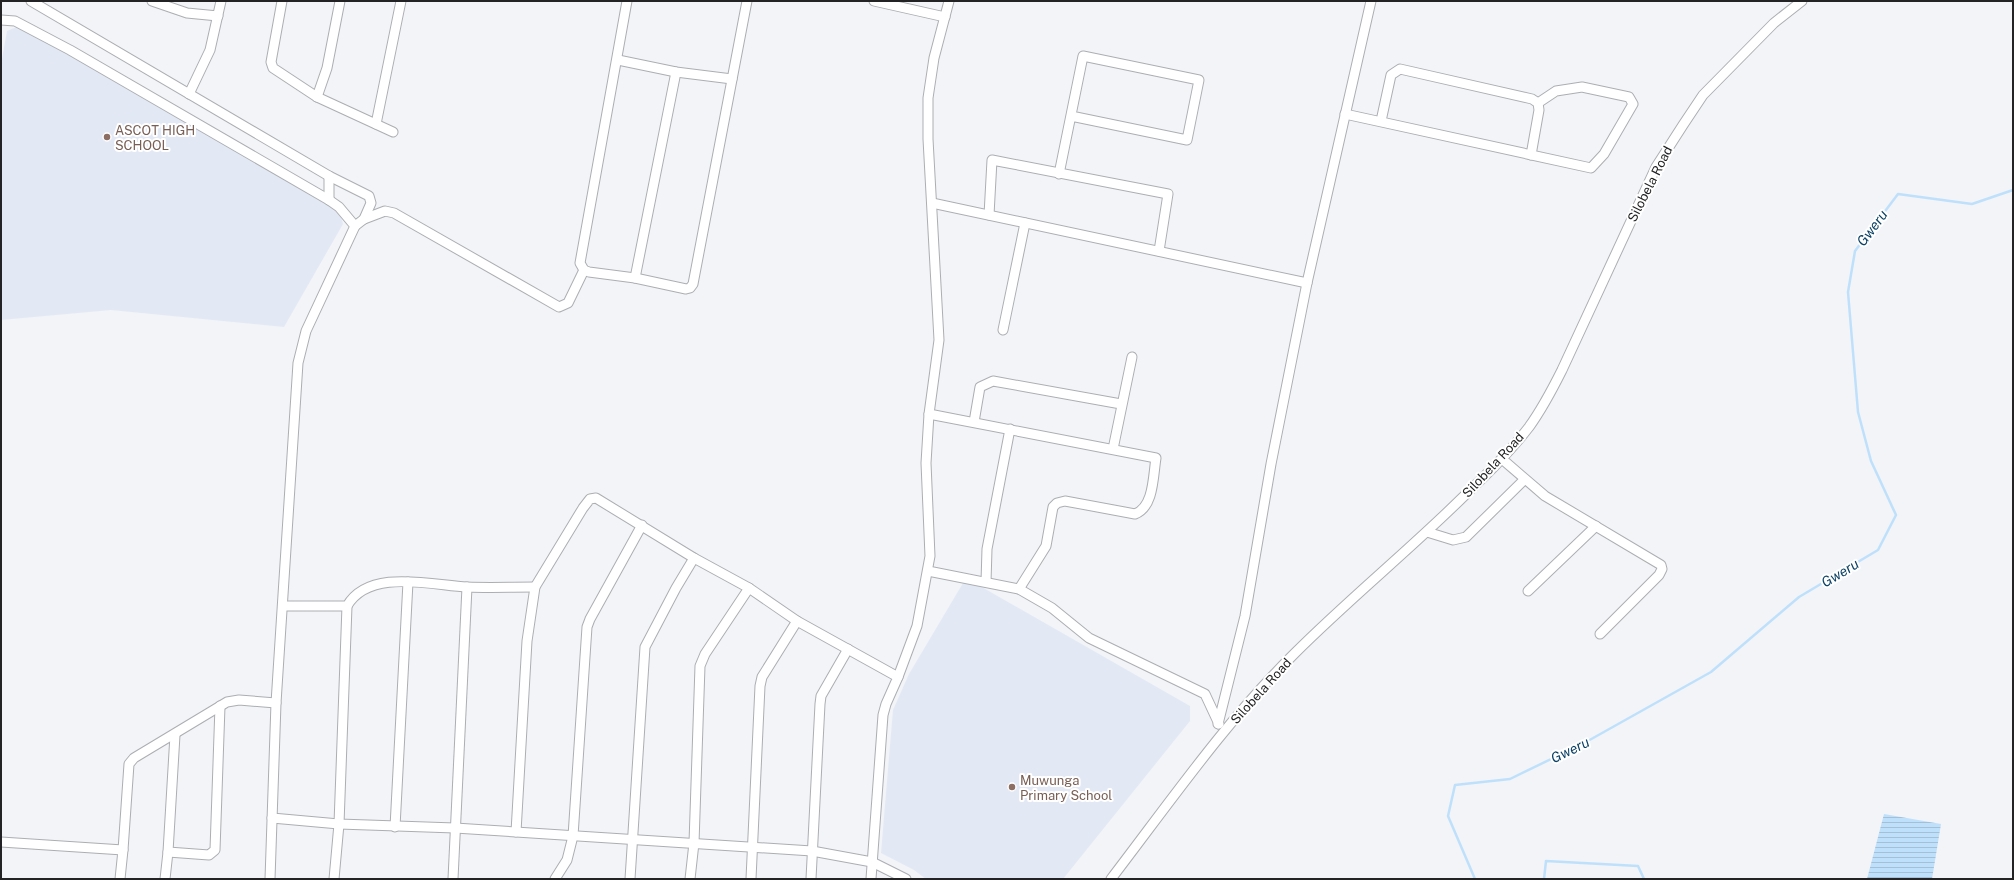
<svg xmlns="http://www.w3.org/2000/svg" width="2014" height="880" font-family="'Public Sans',sans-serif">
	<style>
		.built { fill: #e3e9f4 }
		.water { fill: url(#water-rules) }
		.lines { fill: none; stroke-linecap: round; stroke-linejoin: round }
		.stream { stroke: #bfe0fb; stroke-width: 2.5 }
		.minor-casing { stroke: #acaeb2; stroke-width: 11 }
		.minor { stroke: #fff; stroke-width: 9 }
		.education-dot { fill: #8d6e63; stroke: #fff; stroke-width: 1.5 }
		.labels { text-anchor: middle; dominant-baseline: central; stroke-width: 4; stroke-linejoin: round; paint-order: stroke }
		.education-label { font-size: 13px; fill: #785e54; stroke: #fff; text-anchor: start }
		.street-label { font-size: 13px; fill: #232325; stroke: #fff }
		.water-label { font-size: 14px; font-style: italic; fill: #0a4165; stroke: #fff }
	</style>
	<defs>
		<pattern id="water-rules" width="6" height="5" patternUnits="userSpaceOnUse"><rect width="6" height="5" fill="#bfe0fb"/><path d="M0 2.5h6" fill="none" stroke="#a4c0d7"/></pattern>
	</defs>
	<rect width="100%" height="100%" fill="#f2f4f8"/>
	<g class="built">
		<path d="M21,25L339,209L343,224L284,327L111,310L1,320V64L7,31Z"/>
		<path d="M966,578L1190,706V721L1063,879H926L914,870L881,853L893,710L909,674Z"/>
	</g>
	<path class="water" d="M1884,814L1941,824L1932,879H1867Z"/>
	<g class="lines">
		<g class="stream">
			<path d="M1475,879L1448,816L1455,785L1510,779L1586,742L1711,672L1799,597L1878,550L1896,515L1871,461L1858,412L1848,292L1855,251L1898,194L1972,204L2013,190"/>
			<path d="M1544,879L1546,861L1638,866L1644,879"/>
		</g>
		<defs>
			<g id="minor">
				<path d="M31,1L329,176L369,196L371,203L364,219L355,226"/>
				<path d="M152,1L187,13L218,16"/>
				<path d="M282,1L271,62L273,68L317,97L393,132"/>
				<path d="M627,1L580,263L584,270L589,272L635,278L686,289L690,288L693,284L747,1"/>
				<path d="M874,1L945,17"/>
				<path d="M1,20L15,21L70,50L329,200L339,207L355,226L306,331L298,363L276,703L270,879"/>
				<path d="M618,60L676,72L732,79"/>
				<path d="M189,94L210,50L221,1"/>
				<path d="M317,97L327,68L340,1"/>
				<path d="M1345,114L1591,168L1604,154L1633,104L1629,97L1582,87L1556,91L1538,103"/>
				<path d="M1381,121L1391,75L1400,69L1532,99L1538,103L1539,110L1531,155"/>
				<path d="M376,124L401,1"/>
				<path d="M1059,174L1083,56L1199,80L1187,140L1071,116"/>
				<path d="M329,200V176"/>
				<path d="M932,203L1307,283"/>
				<path d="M989,215L992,160L1168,194L1159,251"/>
				<path d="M364,219L385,211L394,213L559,307L568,303L584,270"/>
				<path d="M635,278L676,72"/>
				<path d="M1003,330L1025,223"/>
				<path d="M929,414L1156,458C1153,476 1154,507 1135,514L1065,501L1057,503L1053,507L1046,546L1019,589"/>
				<path d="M974,422L980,387L993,381L1121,404"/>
				<path d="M1113,449L1132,357"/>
				<path d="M1502,459L1545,496L1661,565L1662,569L1659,575L1600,634"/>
				<path d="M1427,532L1453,540L1466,537L1524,480"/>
				<path d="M928,571L1019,589L1052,608L1089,638L1205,694L1219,724"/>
				<path d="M986,582L987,549L1010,429"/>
				<path d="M1528,591L1596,526"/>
				<path d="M283,606H347C369,568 431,585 467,587C490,588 513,587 535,587"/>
				<path d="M898,677L917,626L930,556L926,463L929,414L939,340L928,139V98L934,58L949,1"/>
				<path d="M1218,724L1245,616L1271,464L1307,283L1371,1"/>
				<path d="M272,818L339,824L455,828L812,851L872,862L906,879"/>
				<path d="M395,827L408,582"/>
				<path d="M516,832L527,641L535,587L583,508L590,499L596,498L694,558L749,588L797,621L898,677L886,704L883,715L871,879"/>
				<path d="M1,842L123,850L120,879"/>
				<path d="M123,850L129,764L134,758L227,702L239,700L276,703"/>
				<path d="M168,852L209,855L215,850L220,706"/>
				<path d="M165,879L168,852L175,735"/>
				<path d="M334,879L339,824L347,606"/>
				<path d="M453,879L467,587"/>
				<path d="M555,879L567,860L573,836L587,627L590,619L642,525"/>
				<path d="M630,879L645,647L676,588L694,558"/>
				<path d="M690,879L694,843L700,666L705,654L749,588"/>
				<path d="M751,879L760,686L762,677L797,621"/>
				<path d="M811,879L820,704L821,696L848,649"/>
				<path d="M1111,879C1170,802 1226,721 1295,653C1348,600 1407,552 1461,499C1485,476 1509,453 1529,427C1542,409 1552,390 1562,370L1656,167L1683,125L1703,95L1774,23L1802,1"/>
			</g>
		</defs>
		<use href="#minor" class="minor-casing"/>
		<use href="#minor" class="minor"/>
	</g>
	<g class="education-dot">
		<circle cx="107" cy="137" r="4"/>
		<circle cx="1012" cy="787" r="4"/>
	</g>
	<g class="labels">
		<g class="education-label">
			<text x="115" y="130">ASCOT HIGH<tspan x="115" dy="15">SCHOOL</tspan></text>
			<text x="1020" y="780">Muwunga<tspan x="1020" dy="15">Primary School</tspan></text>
		</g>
		<g class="street-label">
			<text transform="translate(1650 184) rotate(-63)">Silobela Road</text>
			<text transform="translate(1493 465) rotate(-47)">Silobela Road</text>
			<text transform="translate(1261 691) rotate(-48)">Silobela Road</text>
		</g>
		<g class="water-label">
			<text transform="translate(1872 228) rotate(-53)">Gweru</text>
			<text transform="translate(1840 573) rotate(-31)">Gweru</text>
			<text transform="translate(1570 750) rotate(-26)">Gweru</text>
		</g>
	</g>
	<rect width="2014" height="880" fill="none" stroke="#232325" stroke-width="4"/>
</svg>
